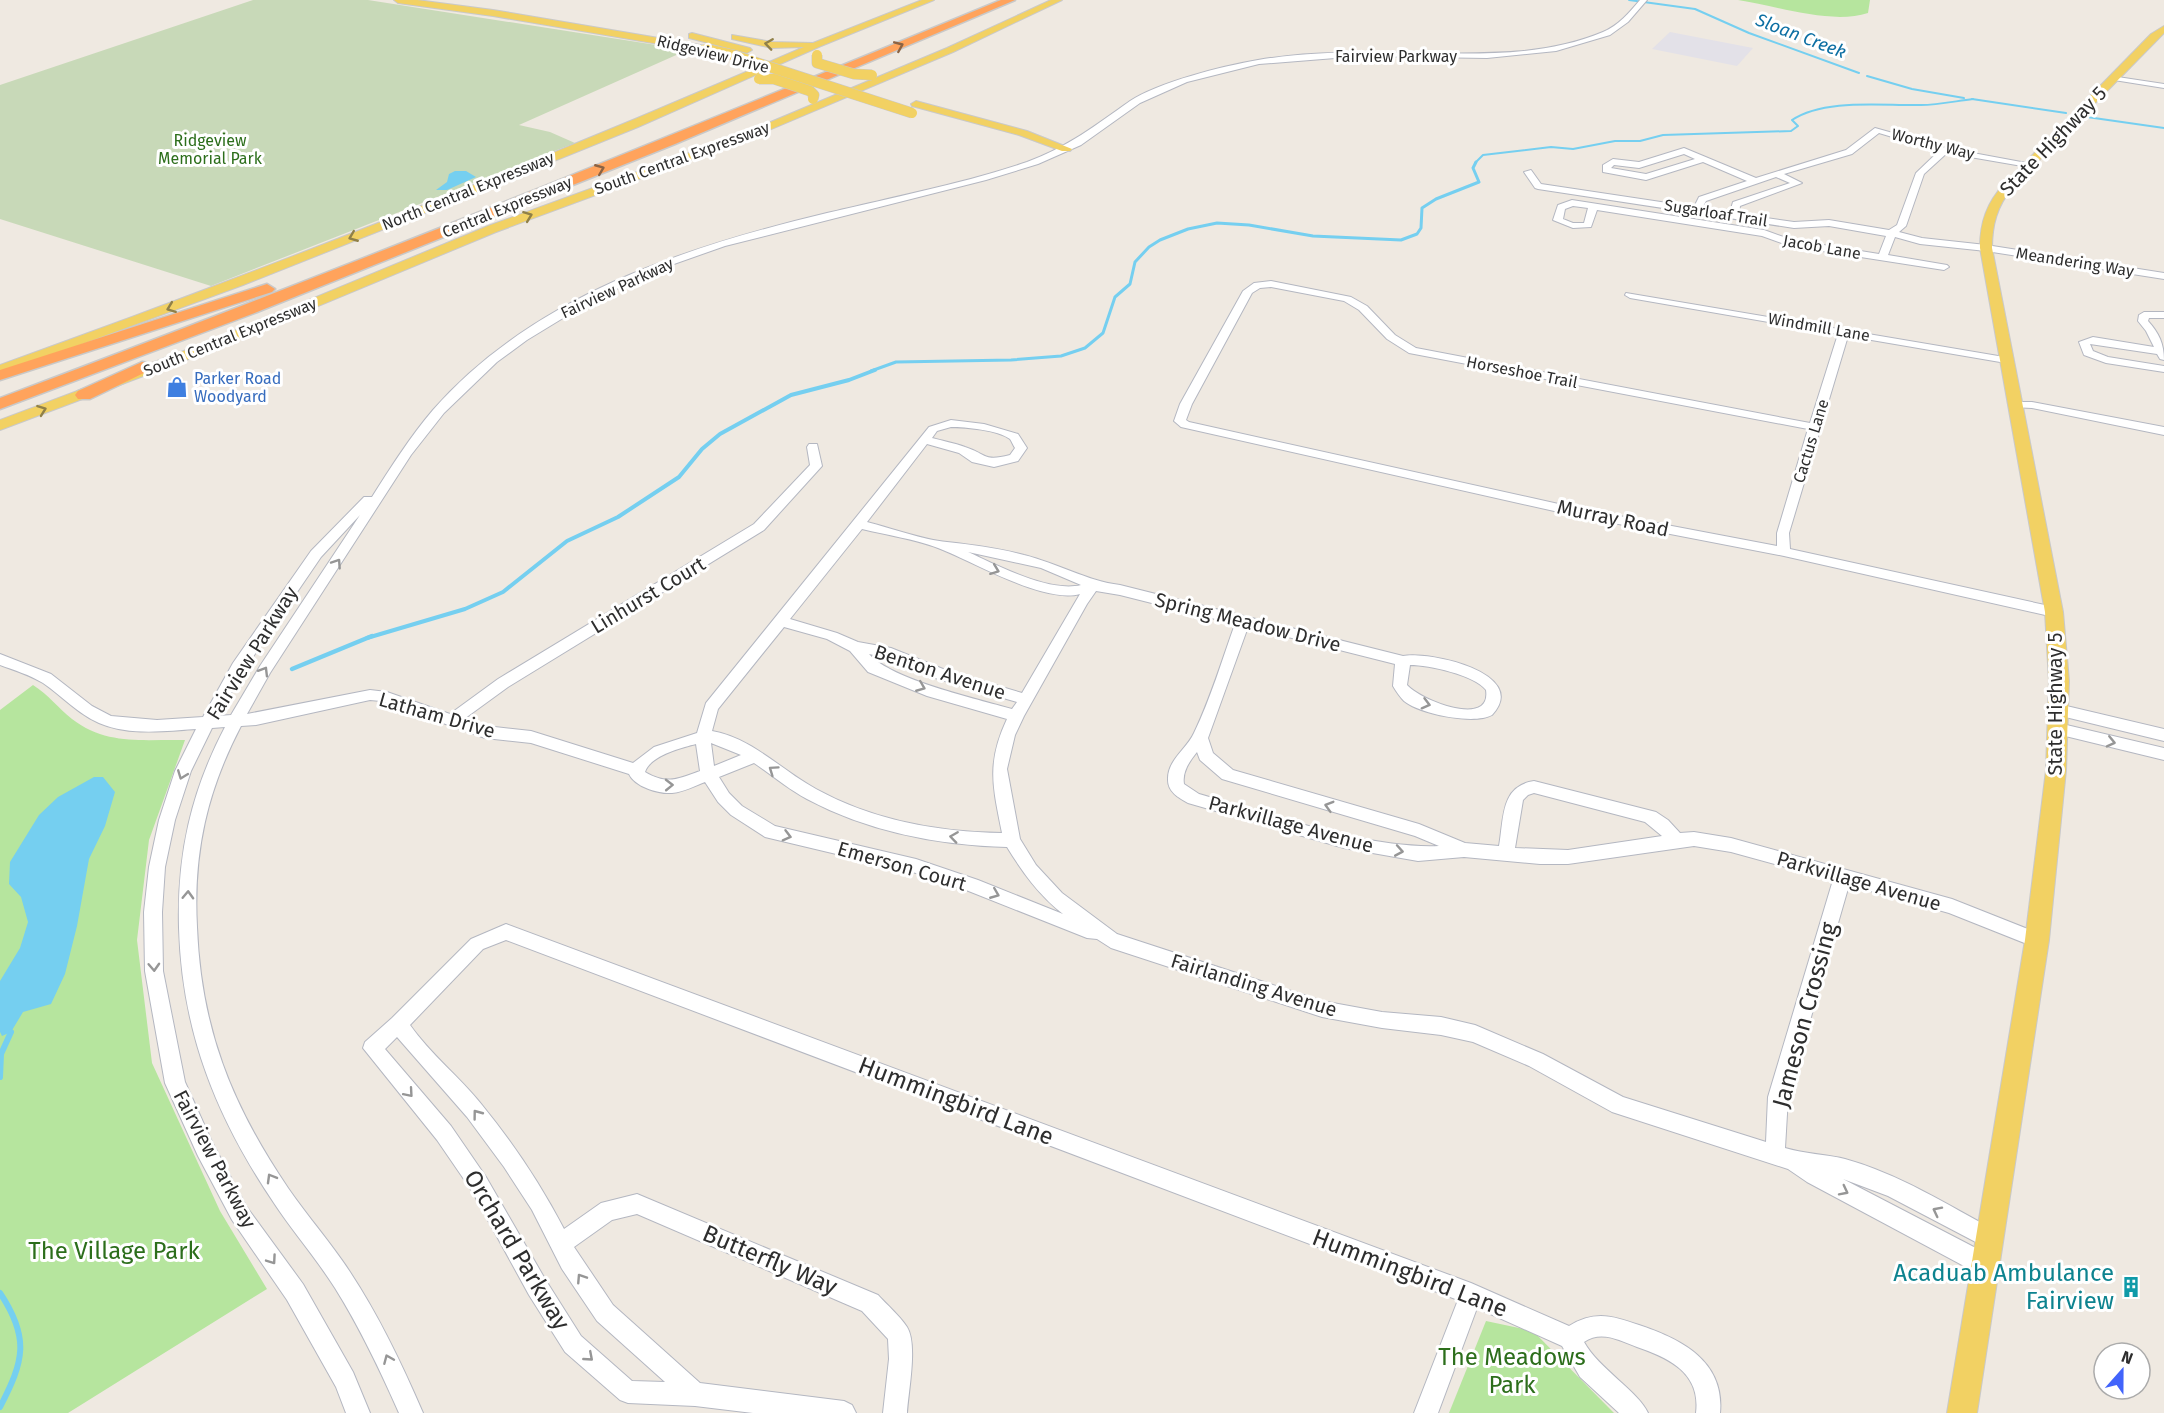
<svg xmlns="http://www.w3.org/2000/svg" width="2164" height="1413" font-family="'Fira Sans',sans-serif">
	<style>
		.industrial { fill: #e3e1e8 }
		.green { fill: #b6e59e }
		.cemetery { fill: #c8d9b8 }
		.water { fill: #75cff0 }
		.lines { fill: none; stroke-linecap: round; stroke-linejoin: round }
		.stream-far4 { stroke: #75cff0; stroke-width: 2 }
		.stream-far3 { stroke: #75cff0; stroke-width: 3 }
		.stream-far2 { stroke: #75cff0; stroke-width: 4 }
		.stream-far1 { stroke: #75cff0; stroke-width: 4.5 }
		.stream { stroke: #75cff0; stroke-width: 6 }
		.minor-casing { stroke: #b4b7c1; stroke-width: 2 }
		.major-casing { stroke: #c9c9c9; stroke-width: 2 }
		.highway-casing { stroke: #c9c9c9; stroke-width: 3 }
		.minor { fill: #fff; fill-rule: evenodd }
		.major { fill: #f2d163; fill-rule: evenodd }
		.highway { fill: #ffa35c; fill-rule: evenodd }
		.major-bridge-casing { stroke: #c9c9c9; stroke-width: 11; stroke-linecap: butt }
		.major-bridge { stroke: #f2d163; stroke-width: 10 }
		.oneway { stroke: #908048 }
		.oneway2 { stroke: #8c6343 }
		.oneway3 { stroke: #969696 }
		.labels { text-anchor: middle; dominant-baseline: central; stroke-width: 6; stroke-linejoin: round; paint-order: stroke }
		.far-street-label { font-size: 16px; fill: #2e2e2e; stroke: #fff }
		.far-park-label { font-size: 16px; fill: #2c6e1b; stroke: #fff }
		.far-shop-label { font-size: 16px; fill: #366cbe; stroke: #fff; text-anchor: start }
		.far-water-label { font-size: 18px; font-style: italic; fill: #0d6fa3; stroke: #fff }
		.street-label { font-size: 20px; fill: #2e2e2e; stroke: #fff }
		.near-street-label { font-size: 24px; fill: #2e2e2e; stroke: #fff }
		.near-park-label { font-size: 24px; fill: #2c6e1b; stroke: #fff }
		.near-culture-label { font-size: 24px; fill: #0d838f; stroke: #fff; text-anchor: end }
	</style>
	<rect width="100%" height="100%" fill="#efe9e1"/>
	<path class="industrial" d="M1670,32L1753,48L1737,66L1652,49Z"/>
	<g class="green">
		<path d="M1738,0H1870L1868,13C1831,25 1777,6 1738,0Z"/>
		<path d="M33,685C49,695 58,708 72,719C107,746 144,739 185,740L149,840L137,940L152,1063L220,1211L267,1289L68,1413H0V710Z"/>
		<path d="M1486,1321L1533,1331L1614,1413H1449Z"/>
	</g>
	<path class="cemetery" d="M253,0H368L669,47L683,52L519,125L550,132L575,143L211,286L0,219V85Z"/>
	<g class="water">
		<path d="M455,171H466L476,177L447,190H436L447,182L449,174Z"/>
		<path d="M94,777H103L115,792L105,826L89,859L77,926L65,974L51,1004L23,1012L11,1032L2,1036L0,1032V981L20,948L28,922L21,897L9,884L10,862L39,815L58,797Z"/>
	</g>
	<g class="lines">
		<g class="stream-far4">
			<path d="M1629,0L1695,9L1749,33L1859,73"/>
			<path d="M1867,76L1912,89L1964,98"/>
			<path d="M1972,99L2066,113"/>
			<path d="M2087,117L2164,128"/>
			<path d="M1475,163L1483,155L1551,147L1573,149L1615,141H1640L1663,135L1791,131L1798,126L1792,120C1825,98 1883,106 1921,105C1938,105 1956,101 1973,99"/>
		</g>
		<path class="stream-far3" d="M871,371L896,362L1011,360L1061,356L1085,348L1103,333L1115,297L1130,284L1135,262L1149,247L1160,240L1188,229L1217,223L1249,225L1313,236L1401,240L1417,234L1421,228L1422,208L1436,199L1479,182L1473,168L1476,162"/>
		<path class="stream-far2" d="M367,638L465,609L503,592L567,541L618,517L679,477L702,449L720,434L791,395L849,380L875,370"/>
		<path class="stream-far1" d="M292,669L372,636"/>
		<g class="stream">
			<path d="M0,1077L1,1054L11,1032"/>
			<path d="M0,1293C30,1338 24,1361 0,1407"/>
		</g>
		<defs>
			<g id="minor">
				<path d="M1640,0H1647L1628,22L1610,35L1556,51L1487,58L1360,56L1259,64L1187,82L1140,103L1081,145L1038,164L986,180L725,246L657,270L591,301L527,340L497,362L444,413L411,455L270,673L247,714L370,690L387,692L450,714L498,679L754,524L810,465L807,447L809,444H817L822,466L764,530L508,687L464,719L486,726L531,731L633,763L654,747L697,733L706,703L929,427L951,420L984,424L1018,434L1027,448L1018,461L994,467L972,462L959,453L927,444L867,522C891,528 924,540 947,542C973,545 999,548 1024,555C1057,563 1087,581 1120,585L1403,656C1429,651 1531,673 1492,715C1474,725 1420,714 1404,701C1400,697 1396,691 1393,686L1395,664L1248,627L1208,738L1213,753L1233,770L1419,824L1465,843L1499,846C1504,819 1500,786 1534,781L1656,812L1668,820L1680,833L1694,832L1731,838L1952,899L2043,935L2046,940L2043,945L2037,948L1949,913L1849,885L1788,1097L1785,1148C1805,1154 1825,1154 1845,1159C1899,1174 1948,1205 1996,1231L2000,1238L1996,1245L1989,1249L1888,1196L1843,1179L1993,1257L1996,1265L1993,1273L1985,1276L1977,1273L1807,1182L1788,1169L1612,1112L1529,1066L1473,1042L1441,1035L1382,1028L1322,1017L1111,948L1097,939L1087,938L966,890L916,873L765,837L731,815L718,802L705,782C695,786 683,792 672,793C659,794 635,787 629,774L531,743L485,738L381,701L370,700L256,725L241,726C207,791 193,853 197,927C201,1028 231,1104 288,1188C308,1217 331,1243 350,1272C379,1316 402,1364 423,1413H399C380,1370 360,1328 335,1288C316,1258 293,1232 274,1203C216,1117 182,1032 179,928C177,854 191,792 225,727L212,728L191,771L175,820L165,867L162,912L163,971L185,1082L212,1142L246,1206L303,1284L353,1372L370,1413H346L336,1387L287,1300L232,1220L198,1156L165,1083L145,971L144,912L149,867L159,820L175,771L196,729C165,731 129,736 99,723C78,714 62,696 43,683C30,675 14,670 0,665V654L51,674L92,706L111,716L157,720L203,717L233,663L311,551L364,497H372C391,467 410,437 433,410C533,296 685,247 827,213C894,197 962,184 1027,162C1068,147 1096,125 1130,101C1159,82 1223,66 1258,60C1311,51 1367,52 1421,53C1481,54 1546,56 1603,32C1619,25 1629,13 1640,0ZM951,427C965,427 998,430 1010,439C1012,442 1013,445 1015,448L1010,455C983,462 987,454 965,447C954,443 943,441 932,438L937,431ZM360,515L260,666L231,715L218,716L244,670L321,557ZM862,529C887,535 914,539 938,548C973,561 1043,604 1080,594L1022,693L948,671L891,648L858,642L837,633L790,619ZM968,552L1041,568L1081,585C1049,593 997,565 968,552ZM1096,591L1120,595L1235,624C1222,660 1211,698 1194,733C1187,749 1167,760 1168,780C1168,792 1179,798 1188,803L1344,848L1418,861L1464,857L1540,864H1568L1694,846L1731,852L1833,880L1768,1097L1766,1142L1623,1097L1543,1054L1475,1025L1441,1017L1382,1012L1322,1001L1117,934L1062,893L1036,865L1020,839L1007,769L1015,735L1024,716L1087,604ZM784,627L827,639L850,651L868,672L927,696L1007,719C986,764 993,787 1002,833C938,832 872,820 816,789C781,770 752,738 712,731L718,709ZM869,654L884,657L938,679L1017,702L1012,709C977,699 892,680 869,654ZM1410,665C1429,665 1474,675 1486,690C1492,729 1420,700 1407,685ZM711,743L741,755L714,766ZM696,744L700,771C678,779 667,785 645,772C650,756 680,748 696,744ZM1197,752L1200,760L1222,779L1415,836L1439,846C1366,849 1270,814 1199,794L1184,784C1182,772 1189,762 1197,752ZM754,763C772,775 788,789 807,799C869,832 938,845 1007,847C1023,873 1039,895 1063,914L978,880L916,859L775,826L742,806L729,793L719,777ZM1534,793L1645,822L1662,836L1568,850L1515,848L1523,800L1528,795Z"/>
				<path d="M2111,76L2164,84V88L2114,80H2111Z"/>
				<path d="M1875,128L1946,148L2032,164L2028,167L1947,153L1924,174L1906,226L1899,232L1922,238L1986,245L2164,273V279L1986,251L1920,244L1895,237L1888,255L1947,265L1949,267L1944,270L1790,246L1762,236L1597,210L1591,227L1573,228L1553,220L1558,205L1572,200L1764,230L1792,240L1879,254L1886,236L1829,226L1794,228L1538,189L1535,188L1524,172L1531,170L1541,184L1694,207L1699,197L1747,181L1703,162L1646,180L1603,172V165L1613,159L1639,162L1684,148L1756,178L1846,150ZM1879,133L1939,151L1916,173L1897,225L1889,230L1829,220L1794,222L1739,214L1740,206L1802,183L1784,174L1852,154ZM1684,154L1695,159L1646,174L1611,168L1614,165L1639,168ZM1776,177L1790,183L1733,202L1730,212L1702,208L1706,201ZM1573,206L1588,208L1584,223H1573L1563,219L1565,209Z"/>
				<path d="M1271,281L1351,297L1367,306L1395,335L1416,348L1810,423L1838,334L1630,298L1625,295L1626,293L2010,358V362L2006,363L1848,336L1789,533L1790,549L2054,607L2061,612L2054,617L1784,556L1572,515L1181,427L1174,421L1180,404L1243,291L1254,283ZM1271,287L1344,301L1359,310L1387,339L1409,353L1808,429L1777,533V546L1572,507L1189,422L1186,420L1192,404L1252,293L1260,288Z"/>
				<path d="M2144,312H2164V318H2149L2148,321C2159,333 2164,344 2164,360L2160,359L2157,354L2090,344L2093,351L2108,357L2164,366V372L2106,363L2084,355L2079,342L2093,337L2154,347L2146,331L2138,321L2139,315Z"/>
				<path d="M2016,402H2032L2164,427V435L2032,408L2012,407V403Z"/>
				<path d="M2058,704L2164,729V741L2053,714L2050,710L2053,706Z"/>
				<path d="M2058,723L2164,748V760L2053,733L2050,729L2053,725Z"/>
				<path d="M506,924L1471,1283L1569,1326C1595,1310 1613,1316 1639,1325C1681,1339 1725,1361 1720,1413H1696C1701,1373 1669,1358 1637,1347C1619,1340 1601,1330 1584,1342C1599,1369 1638,1391 1648,1413H1619L1580,1377L1562,1346L1477,1308L1438,1413H1414L1458,1300L506,940L483,949L410,1025C430,1054 460,1077 482,1105C513,1143 541,1185 564,1229L601,1203L637,1194L878,1295C887,1305 900,1316 907,1327C918,1344 908,1393 907,1413H883L889,1359L888,1339L862,1311L637,1214L612,1220L574,1247L613,1305L700,1383L844,1401L852,1405L856,1413H753L695,1406L628,1403L620,1400L565,1352L529,1295L472,1191L437,1140L363,1048L365,1042L392,1018L471,939ZM397,1037L467,1117L504,1167L532,1210L562,1269L597,1321L665,1382L632,1381L581,1336L545,1279L486,1177L451,1126L385,1049Z"/>
			</g>
			<g id="major">
				<path d="M394,0H417L493,10L706,46L711,49L706,52L493,16L398,3Z"/>
				<path d="M922,0H934L821,46L638,127L480,191L243,285L0,374V365C271,268 539,162 804,47L772,48L732,39V35L772,42L813,43Z"/>
				<path d="M1051,0H1062L953,52L755,136L496,232L215,349L0,430V420L205,343L488,226L747,132L947,48Z"/>
				<path d="M2164,26V33L2012,188C1997,206 1992,225 1992,248L2063,612L2069,681L2066,770L2049,940L1977,1413H1947L2025,940L2046,770L2049,681L2045,612L1980,248C1980,222 1987,203 2004,184L2151,34Z"/>
				<path d="M692,33L750,48L752,50L747,53L689,38V34Z"/>
				<path d="M916,101L1027,131L1072,149L1070,151H1062L1019,135L912,106L911,104Z"/>
			</g>
			<g id="highway">
				<path d="M1001,0H1015L675,144L257,312L0,409V398C336,272 669,137 1001,0Z"/>
				<path d="M267,284L275,289L272,292L0,380V370Z"/>
				<path d="M142,362L148,363L150,367L148,371L90,399H78L75,395L78,391Z"/>
			</g>
		</defs>
		<use href="#minor" class="minor-casing"/>
		<use href="#major" class="major-casing"/>
		<use href="#highway" class="highway-casing"/>
		<use href="#minor" class="minor"/>
		<use href="#major" class="major"/>
		<use href="#highway" class="highway"/>
		<defs>
			<g id="major-bridge">
				<path d="M706,49L733,55L912,113"/>
				<path d="M817,55V63L854,74L872,75"/>
				<path d="M759,79H774L810,91L814,95L813,99"/>
			</g>
		</defs>
		<use href="#major-bridge" class="major-bridge-casing"/>
		<use href="#major-bridge" class="major-bridge"/>
	</g>
	<defs><path id="oneway-chevron" d="M-2-3.5L2.5 0L-2 3.5" fill="none" stroke-width="1.6" stroke-linecap="round" stroke-linejoin="round" transform="scale(1.5)"/></defs>
	<g class="oneway">
		<use href="#oneway-chevron" transform="translate(769 44) rotate(-172)"/>
		<use href="#oneway-chevron" transform="translate(528 216) rotate(-21)"/>
		<use href="#oneway-chevron" transform="translate(353 237) rotate(158)"/>
		<use href="#oneway-chevron" transform="translate(171 308) rotate(159)"/>
		<use href="#oneway-chevron" transform="translate(42 410) rotate(-20)"/>
	</g>
	<g class="oneway2">
		<use href="#oneway-chevron" transform="translate(899 46) rotate(-23)"/>
		<use href="#oneway-chevron" transform="translate(600 169) rotate(-22)"/>
	</g>
	<g class="oneway3">
		<use href="#oneway-chevron" transform="translate(337 563) rotate(-56)"/>
		<use href="#oneway-chevron" transform="translate(995 570) rotate(21)"/>
		<use href="#oneway-chevron" transform="translate(264 671) rotate(-59)"/>
		<use href="#oneway-chevron" transform="translate(921 687) rotate(22)"/>
		<use href="#oneway-chevron" transform="translate(1426 704) rotate(15)"/>
		<use href="#oneway-chevron" transform="translate(2111 742) rotate(13)"/>
		<use href="#oneway-chevron" transform="translate(773 770) rotate(-145)"/>
		<use href="#oneway-chevron" transform="translate(182 775) rotate(111)"/>
		<use href="#oneway-chevron" transform="translate(669 785) rotate(-1)"/>
		<use href="#oneway-chevron" transform="translate(1329 806) rotate(-164)"/>
		<use href="#oneway-chevron" transform="translate(787 836) rotate(15)"/>
		<use href="#oneway-chevron" transform="translate(954 837) rotate(-172)"/>
		<use href="#oneway-chevron" transform="translate(1399 851) rotate(10)"/>
		<use href="#oneway-chevron" transform="translate(995 894) rotate(22)"/>
		<use href="#oneway-chevron" transform="translate(188 895) rotate(-88)"/>
		<use href="#oneway-chevron" transform="translate(154 967) rotate(87)"/>
		<use href="#oneway-chevron" transform="translate(409 1093) rotate(49)"/>
		<use href="#oneway-chevron" transform="translate(477 1114) rotate(-127)"/>
		<use href="#oneway-chevron" transform="translate(271 1178) rotate(-120)"/>
		<use href="#oneway-chevron" transform="translate(1844 1191) rotate(27)"/>
		<use href="#oneway-chevron" transform="translate(1937 1211) rotate(-153)"/>
		<use href="#oneway-chevron" transform="translate(272 1260) rotate(55)"/>
		<use href="#oneway-chevron" transform="translate(581 1278) rotate(-123)"/>
		<use href="#oneway-chevron" transform="translate(589 1357) rotate(41)"/>
		<use href="#oneway-chevron" transform="translate(388 1359) rotate(-113)"/>
	</g>
	<defs>
		<symbol id="shop-bare" viewBox="-9 -9 18 18"><path d="M-5-2.5h2.3a2.7 3.5 0 0 1 5.4 0H5L5.5 6h-11ZM-1.5-2.5h3a1.5 2.3 0 0 0-3 0Z" fill="#3f7fe0" stroke="#fff" stroke-width="2.5" paint-order="stroke"/></symbol>
		<symbol id="building-bare" viewBox="-9 -9 18 18"><path d="M-4-6H4V6H1V3H-1V6H-4ZM-2.5-4.3h1.7v1.8h-1.7ZM.8-4.3h1.7v1.8H.8ZM-2.5-1h1.7V.8h-1.7ZM.8-1h1.7V.8H.8Z" fill="#0f9aa8" stroke="#fff" stroke-width="2.5" paint-order="stroke"/></symbol>
	</defs>
	<g fill-rule="evenodd">
		<use href="#shop-bare" x="162" y="372" width="30" height="30"/>
		<use href="#building-bare" x="2116" y="1272" width="30" height="30"/>
	</g>
	<g class="labels">
		<g class="far-street-label">
			<text transform="translate(713 54) rotate(14)">Ridgeview Drive</text>
			<text x="1396" y="56">Fairview Parkway</text>
			<text transform="translate(1933 144) rotate(14)">Worthy Way</text>
			<text transform="translate(682 158) rotate(-20)">South Central Expressway</text>
			<text transform="translate(468 191) rotate(-22)">North Central Expressway</text>
			<text transform="translate(507 207) rotate(-22)">Central Expressway</text>
			<text transform="translate(1716 213) rotate(9)">Sugarloaf Trail</text>
			<text transform="translate(1822 247) rotate(10)">Jacob Lane</text>
			<text transform="translate(2075 262) rotate(9)">Meandering Way</text>
			<text transform="translate(617 288) rotate(-25)">Fairview Parkway</text>
			<text transform="translate(1819 327) rotate(10)">Windmill Lane</text>
			<text transform="translate(230 337) rotate(-22)">South Central Expressway</text>
			<text transform="translate(1522 372) rotate(11)">Horseshoe Trail</text>
			<text transform="translate(1811 441) rotate(-73)">Cactus Lane</text>
		</g>
		<g class="far-park-label">
			<text x="210" y="140">Ridgeview<tspan x="210" dy="18">Memorial Park</tspan></text>
		</g>
		<g class="far-shop-label">
			<text x="194" y="378">Parker Road<tspan x="194" dy="18">Woodyard</tspan></text>
		</g>
		<g class="far-water-label">
			<text transform="translate(1801 36) rotate(21)">Sloan Creek</text>
		</g>
		<g class="street-label">
			<text transform="translate(2053 141) rotate(-46)">State Highway 5</text>
			<text transform="translate(1613 518) rotate(12)">Murray Road</text>
			<text transform="translate(648 595) rotate(-31)">Linhurst Court</text>
			<text transform="translate(1248 622) rotate(14)">Spring Meadow Drive</text>
			<text transform="translate(252 653) rotate(-58)">Fairview Parkway</text>
			<text transform="translate(940 672) rotate(18)">Benton Avenue</text>
			<text transform="translate(2055 704) rotate(-90)">State Highway 5</text>
			<text transform="translate(437 715) rotate(16)">Latham Drive</text>
			<text transform="translate(1291 824) rotate(15)">Parkvillage Avenue</text>
			<text transform="translate(902 866) rotate(16)">Emerson Court</text>
			<text transform="translate(1859 881) rotate(16)">Parkvillage Avenue</text>
			<text transform="translate(1254 985) rotate(17)">Fairlanding Avenue</text>
			<text transform="translate(215 1159) rotate(62)">Fairview Parkway</text>
		</g>
		<g class="near-street-label">
			<text transform="translate(1805 1015) rotate(-75)">Jameson Crossing</text>
			<text transform="translate(956 1101) rotate(21)">Hummingbird Lane</text>
			<text transform="translate(517 1250) rotate(59)">Orchard Parkway</text>
			<text transform="translate(770 1260) rotate(23)">Butterfly Way</text>
			<text transform="translate(1410 1273) rotate(21)">Hummingbird Lane</text>
		</g>
		<g class="near-park-label">
			<text x="114" y="1251">The Village Park</text>
			<text x="1512" y="1357">The Meadows<tspan x="1512" dy="28">Park</tspan></text>
		</g>
		<g class="near-culture-label">
			<text x="2114" y="1273">Acaduab Ambulance<tspan x="2114" dy="28">Fairview</tspan></text>
		</g>
	</g>
	<g transform="translate(2122 1371) rotate(21)"><circle r="28" fill="#ffffff" stroke="#ababab" stroke-width="1.5"/>
	<path d="M0-4.5L10 22L0 15L-10 22Z" fill="#4264fb"/>
	<text y="-9" font-size="16" font-weight="bold" text-anchor="middle" fill="#2e2e2e">N</text>
	</g>
</svg>
